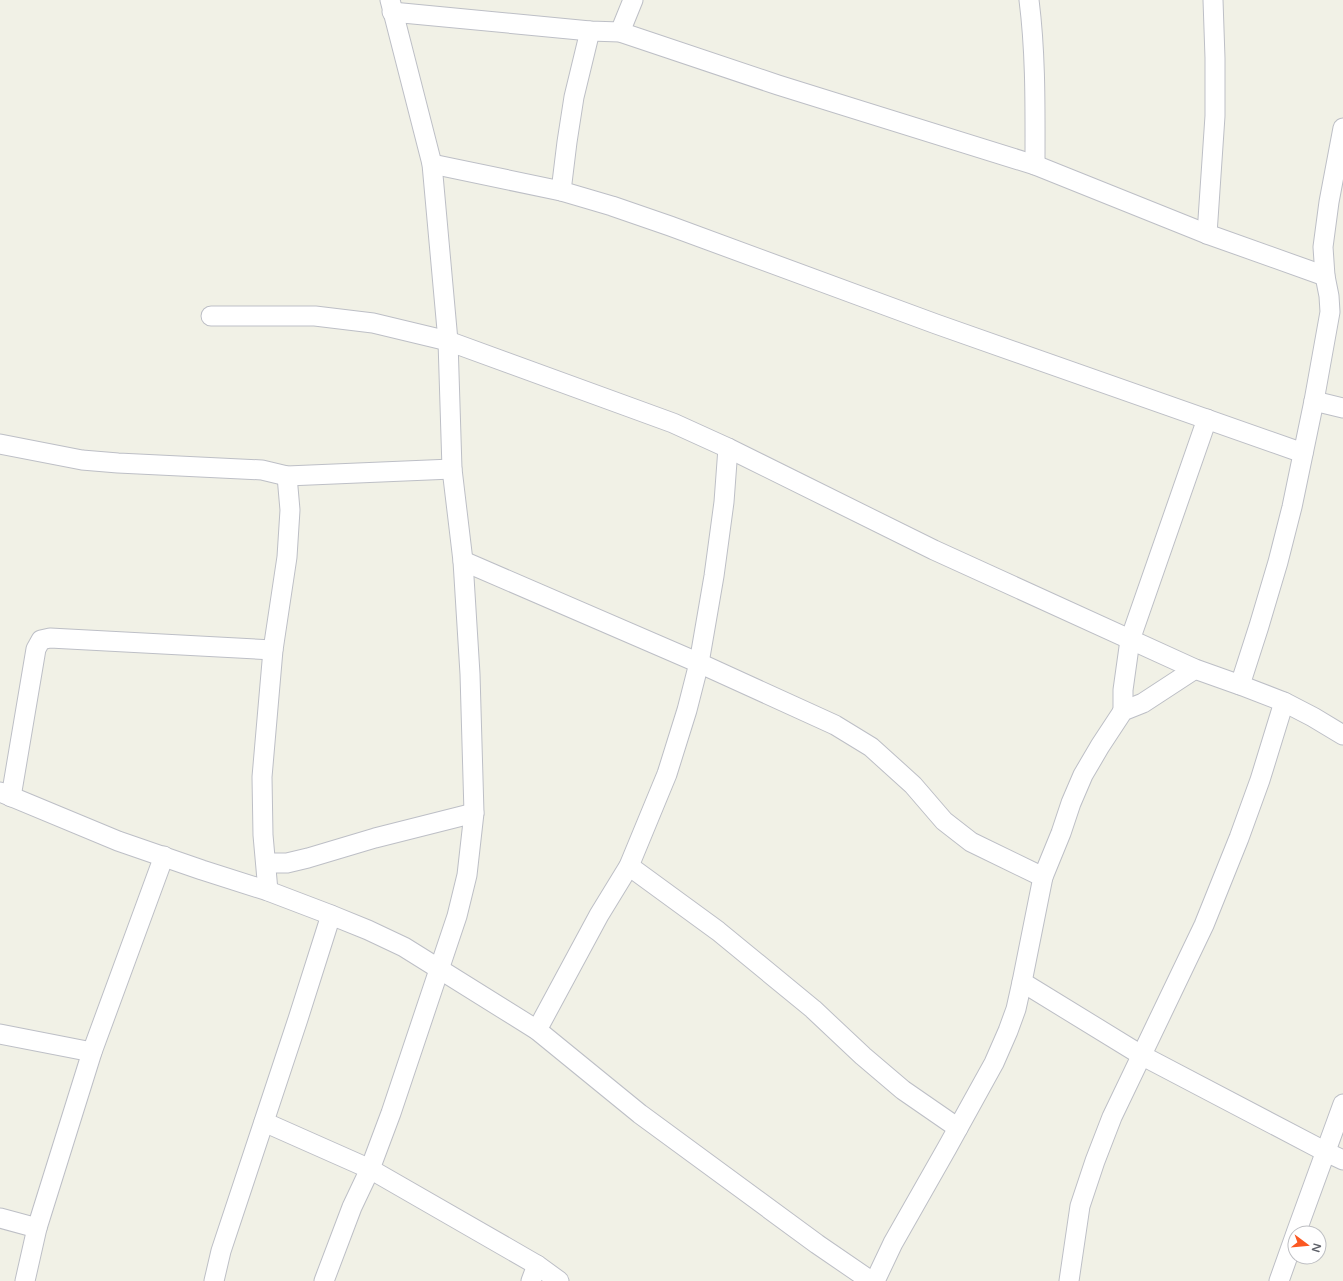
<svg xmlns="http://www.w3.org/2000/svg" width="1343" height="1281" font-family="'Varela Round',sans-serif">
	<style>
		.lines { fill: none; stroke-linecap: round; stroke-linejoin: round }
		.minor-casing { stroke: #bdbfc6; stroke-width: 21 }
		.minor { stroke: #fff; stroke-width: 19 }
	</style>
	<rect width="100%" height="100%" fill="#f1f1e6"/>
	<g class="lines">
		<defs>
			<g id="minor">
				<path d="M1029,0C1036,55 1035,110 1035,165"/>
				<path d="M392,12L590,31L620,32L778,85L1035,165L1207,234L1325,276"/>
				<path d="M620,32L633,0"/>
				<path d="M432,164L561,191L612,206L670,226L936,324L1303,453"/>
				<path d="M561,191L567,142L574,97L590,31"/>
				<path d="M1207,234L1215,116V58L1213,0"/>
				<path d="M211,316H315L373,323L448,341L673,423L728,448L934,550L1195,669L1240,685L1284,702L1313,717L1343,735"/>
				<path d="M1314,401L1343,408"/>
				<path d="M0,444L82,460L118,463L262,470L287,476L452,469"/>
				<path d="M463,561L699,663L835,725L871,747L913,785L944,821L971,842L1043,877"/>
				<path d="M1240,685L1259,626L1278,562L1292,507L1314,401L1330,312L1329,296L1325,276L1323,247L1329,202L1343,128"/>
				<path d="M1123,711V690L1130,640L1207,419"/>
				<path d="M0,792L118,841L202,870L268,891L331,915L368,930L404,947L537,1030L640,1114L817,1244L871,1281"/>
				<path d="M11,797L36,649L41,640L50,638L273,650"/>
				<path d="M266,863H287L308,858L375,838L474,813"/>
				<path d="M629,866L718,931L813,1009L863,1056L903,1090L958,1128"/>
				<path d="M268,891L263,835L262,777L273,650L287,557L290,510L287,476"/>
				<path d="M1022,982L1141,1055L1326,1152L1343,1160"/>
				<path d="M537,1030L599,915L629,866L667,774L687,710L699,663L714,576L724,502L728,448"/>
				<path d="M0,1034L92,1052"/>
				<path d="M264,1122L370,1169L537,1265L559,1281"/>
				<path d="M0,1218L37,1228"/>
				<path d="M1296,1233L1343,1104"/>
				<path d="M25,1281L37,1228L92,1052L164,856"/>
				<path d="M214,1281L221,1251L298,1019L331,915"/>
				<path d="M324,1281L352,1207L370,1169L391,1113L457,916L467,875L474,813L470,674L463,561L452,469L448,341L432,164L390,0"/>
				<path d="M531,1281L537,1265"/>
				<path d="M875,1281L893,1243L947,1148L994,1063L1008,1031L1016,1009L1022,982L1043,877L1061,833L1071,803L1083,775L1100,746L1123,711L1143,703L1195,669"/>
				<path d="M1069,1281L1080,1206L1095,1161L1112,1117L1204,925L1239,838L1260,780L1284,702"/>
				<path d="M1279,1281L1295,1236"/>
			</g>
		</defs>
		<use href="#minor" class="minor-casing"/>
		<use href="#minor" class="minor"/>
	</g>
	<g transform="translate(1307 1245) rotate(106)"><circle r="19" fill="#ffffff" stroke="#bebfc3"/>
	<path d="M0-3L7 15L0 10L-7 15Z" fill="#fb5822"/>
	<text y="-6" font-size="11" font-weight="bold" text-anchor="middle" fill="#5d6068">N</text>
	</g>
</svg>
